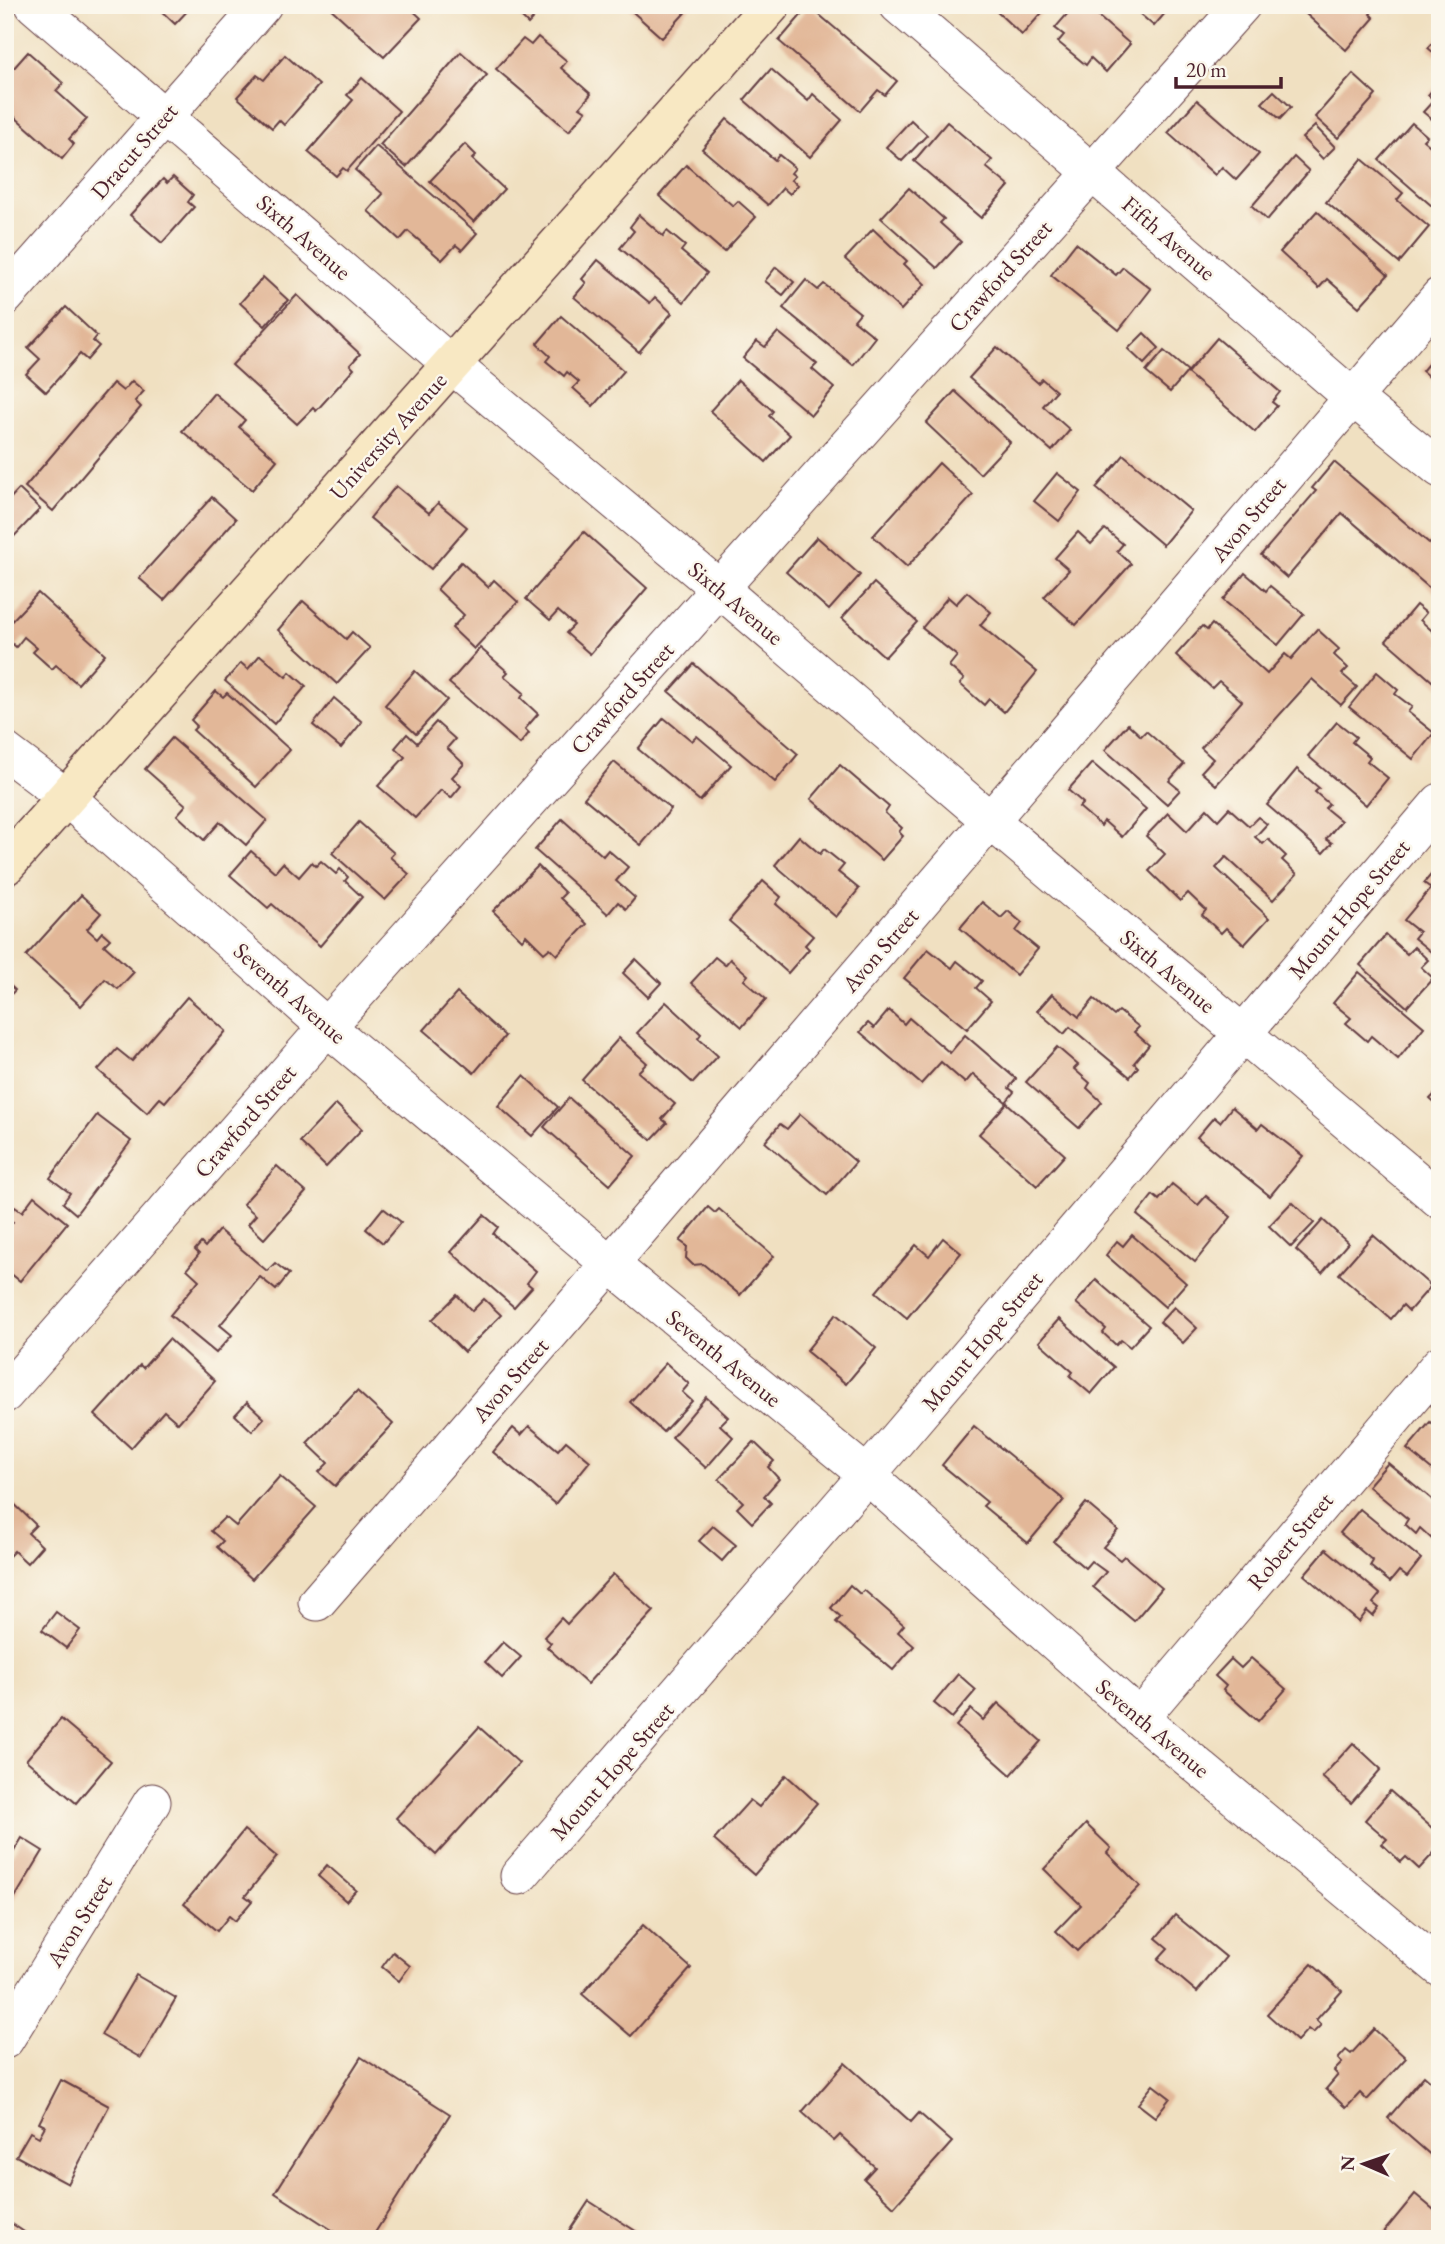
<svg xmlns="http://www.w3.org/2000/svg" width="1445" height="2244" font-family="'EB Garamond',serif">
	<style>
		.building { fill: #e2b798 }
		.lines { fill: none; stroke-linecap: round; stroke-linejoin: round }
		.street-casing { stroke: #633c42; stroke-width: 39 }
		.secondary-casing { stroke: #633c42; stroke-width: 41 }
		.street { stroke: #fff; stroke-width: 37 }
		.secondary { stroke: #f8e8c3; stroke-width: 38 }
		.labels { text-anchor: middle; dominant-baseline: central; stroke-width: 5; stroke-linejoin: round; paint-order: stroke }
		.street-label { font-size: 23px; fill: #4a1f2b; stroke: #fbf7ec }
	</style>
	<rect width="100%" height="100%" fill="#fbf7ec"/>
	<filter id="ink" filterUnits="userSpaceOnUse"><feTurbulence type="fractalNoise" baseFrequency=".0143" numOctaves="2"/><feDisplacementMap in="SourceGraphic" scale="14" xChannelSelector="R" yChannelSelector="G"/><feConvolveMatrix kernelMatrix="1 2 1 2 8 2 1 2 1" color-interpolation-filters="sRGB"/></filter>
	<filter id="wash" filterUnits="userSpaceOnUse"><feTurbulence type="fractalNoise" baseFrequency=".00686" numOctaves="4" result="noise"/><feDisplacementMap in="SourceGraphic" scale="28" xChannelSelector="R" yChannelSelector="G"/><feGaussianBlur stdDeviation="1.57" result="paint"/><feColorMatrix in="noise" values="0 0 0 0 0 0 0 0 0 0 0 0 0 0 0 0 0 1.4 0 .05"/><feComposite in="paint" operator="in"/></filter>
	<g filter="url(#wash)">
		<rect width="100%" height="100%" fill="#f0e0c1"/>
		<g id="blocks">
			<g class="building">
				<path d="M155,5H193L175,24Z"/>
				<path d="M327,5H407L421,18L384,57Z"/>
				<path d="M509,5H546L528,24Z"/>
				<path d="M625,5H692L662,38Z"/>
				<path d="M1001,5H1049L1022,35L996,11Z"/>
				<path d="M1075,5H1085L1130,44L1106,72L1091,58L1086,65L1058,42L1064,35L1055,28Z"/>
				<path d="M1120,5H1172L1154,26L1133,8L1128,12Z"/>
				<path d="M1296,5H1372L1375,8L1370,14L1374,18L1346,50Z"/>
				<path d="M809,6L897,81L885,95L878,90L860,111L779,41Z"/>
				<path d="M1440,35V58L1428,48Z"/>
				<path d="M538,37L567,61L561,68L591,94L580,107L586,111L569,131L496,69L523,39L531,45Z"/>
				<path d="M28,52L63,83L56,91L87,119L69,139L74,144L62,159L5,108V78Z"/>
				<path d="M461,52L487,75L406,167L380,145Z"/>
				<path d="M285,55L319,85L284,125L279,120L272,128L237,97L257,75L264,80Z"/>
				<path d="M771,69L808,101L813,94L842,120L810,157L744,100Z"/>
				<path d="M1353,74L1376,95L1338,138L1315,117Z"/>
				<path d="M362,78L399,111L347,171L343,168L336,176L308,152L353,100L347,95Z"/>
				<path d="M1440,81V126L1423,112L1434,100L1428,95Z"/>
				<path d="M1274,91L1291,107L1280,119L1262,103Z"/>
				<path d="M1197,100L1259,154L1236,180L1222,167L1215,175L1168,133Z"/>
				<path d="M727,119L775,160L779,155L795,168L791,173L795,176L791,180L798,185L790,194L783,188L768,205L702,149Z"/>
				<path d="M911,120L927,135L902,161L886,147Z"/>
				<path d="M947,122L992,160L986,167L1009,186L981,218L914,161Z"/>
				<path d="M1412,123L1427,136L1423,140L1440,154V213L1379,160Z"/>
				<path d="M1315,126L1335,147L1323,159L1302,138Z"/>
				<path d="M465,144L476,155L472,159L504,189L474,222L430,181Z"/>
				<path d="M376,146L477,233L462,250L456,245L442,260L408,231L400,240L368,211L383,194L355,170Z"/>
				<path d="M1294,157L1309,171L1267,220L1252,206Z"/>
				<path d="M1362,159L1403,193L1397,200L1429,227L1399,263L1326,202Z"/>
				<path d="M686,165L733,206L738,201L756,217L724,252L659,196Z"/>
				<path d="M173,177L193,195L188,202L194,207L162,243L130,215L163,179L167,183Z"/>
				<path d="M909,188L944,219L940,223L961,242L937,268L881,218Z"/>
				<path d="M1317,211L1388,275L1359,307L1327,279L1319,288L1280,252Z"/>
				<path d="M639,215L663,236L667,231L685,246L681,251L707,273L684,302L620,248L634,231L630,227Z"/>
				<path d="M873,229L907,261L904,264L925,284L901,310L845,259Z"/>
				<path d="M1076,243L1116,275L1123,267L1151,289L1119,330L1051,275Z"/>
				<path d="M598,260L650,303L655,297L672,313L639,352L574,297L586,283L582,279Z"/>
				<path d="M776,267L794,282L783,295L765,281Z"/>
				<path d="M263,277L288,300L265,326L240,303Z"/>
				<path d="M806,280L818,290L824,284L860,313L854,320L875,337L853,365L783,308Z"/>
				<path d="M297,295L360,354L350,365L354,369L316,411L313,408L297,424L232,365Z"/>
				<path d="M66,307L97,336L93,341L99,346L87,360L80,354L46,392L26,374L40,359L28,348Z"/>
				<path d="M561,316L624,371L593,406L573,388L579,382L567,372L564,376L546,361L550,356L537,344Z"/>
				<path d="M778,332L817,364L812,369L834,388L811,415L743,358L757,341L765,347Z"/>
				<path d="M1144,333L1159,348L1144,364L1128,349Z"/>
				<path d="M1217,338L1280,392L1272,402L1277,406L1255,432L1187,373Z"/>
				<path d="M997,347L1038,383L1042,379L1056,391L1043,406L1070,430L1052,451L969,378Z"/>
				<path d="M1440,350V386L1422,371Z"/>
				<path d="M1164,351L1188,371L1170,392L1146,372Z"/>
				<path d="M738,380L773,411L769,416L790,435L766,462L710,411Z"/>
				<path d="M132,381L144,391L135,401L141,407L53,511L25,487L113,383L123,391Z"/>
				<path d="M955,391L1010,442L980,474L926,423Z"/>
				<path d="M214,393L245,420L239,427L277,460L252,490L182,431Z"/>
				<path d="M1124,455L1191,511L1163,545L1096,488Z"/>
				<path d="M1334,462L1435,548L1440,542V597L1342,513L1287,578L1261,555L1316,491L1312,488Z"/>
				<path d="M939,463L973,495L907,567L873,536Z"/>
				<path d="M1057,473L1081,492L1059,521L1034,501Z"/>
				<path d="M396,486L429,513L438,503L467,527L431,569L370,518Z"/>
				<path d="M19,489L40,509L5,546V504Z"/>
				<path d="M212,497L236,519L164,600L139,578Z"/>
				<path d="M1105,529L1123,544L1117,551L1131,564L1076,625L1044,597L1069,570L1055,558L1078,532L1091,544Z"/>
				<path d="M584,532L647,588L590,654L566,633L574,625L558,611L550,620L526,599Z"/>
				<path d="M817,537L860,575L829,610L786,572Z"/>
				<path d="M461,562L488,587L494,580L518,602L474,649L452,628L464,615L437,589Z"/>
				<path d="M1245,573L1266,591L1270,586L1304,614L1278,645L1223,600Z"/>
				<path d="M874,583L917,622L885,657L842,618Z"/>
				<path d="M967,592L991,612L980,625L1037,672L1004,712L989,699L984,705L960,684L964,679L949,666L957,656L922,628L948,597L956,604Z"/>
				<path d="M38,593L105,654L78,684L56,665L52,669L33,652L37,648L24,637L16,647L5,637V628Z"/>
				<path d="M303,601L346,639L352,632L370,648L337,684L278,630Z"/>
				<path d="M1416,605L1426,613L1420,620L1440,638V688L1386,641Z"/>
				<path d="M1212,624L1267,674L1285,654L1291,659L1317,629L1339,649L1334,655L1348,668L1342,674L1357,687L1341,705L1312,679L1216,785L1201,772L1213,759L1201,748L1242,701L1219,681L1212,688L1176,655L1202,626L1207,630Z"/>
				<path d="M480,648L508,672L504,676L524,693L521,698L538,714L525,729L529,733L520,744L449,683Z"/>
				<path d="M260,655L286,677L290,672L306,686L274,724L225,681L241,663L248,669Z"/>
				<path d="M694,664L798,754L775,782L669,692Z"/>
				<path d="M415,671L447,700L416,734L385,705Z"/>
				<path d="M1377,672L1398,690L1395,694L1412,707L1408,712L1434,733L1413,759L1349,707Z"/>
				<path d="M216,691L223,697L227,693L290,750L256,787L193,730L197,726L191,720Z"/>
				<path d="M334,698L362,722L341,748L313,725Z"/>
				<path d="M664,718L692,741L697,736L731,765L700,801L638,749Z"/>
				<path d="M436,722L455,739L447,748L464,764L452,777L461,786L451,798L441,790L415,818L378,786L405,757L395,748L407,734L417,743Z"/>
				<path d="M1337,722L1356,737L1352,742L1370,757L1367,761L1388,778L1366,805L1308,756Z"/>
				<path d="M1128,724L1141,736L1146,731L1184,764L1169,781L1180,790L1167,804L1105,750Z"/>
				<path d="M172,738L267,820L246,845L220,822L204,840L177,815L186,805L145,769Z"/>
				<path d="M614,762L671,809L641,845L584,798Z"/>
				<path d="M1092,763L1146,809L1122,837L1104,821L1101,826L1079,807L1083,803L1068,790Z"/>
				<path d="M840,765L889,807L885,813L902,828L899,832L903,836L882,860L811,799Z"/>
				<path d="M1297,769L1319,788L1315,792L1329,804L1325,808L1341,821L1326,839L1332,843L1323,853L1267,805Z"/>
				<path d="M1229,808L1249,826L1258,817L1267,824L1255,837L1263,844L1268,839L1286,856L1282,860L1297,874L1273,900L1226,857L1216,868L1269,918L1244,945L1226,928L1221,933L1202,915L1206,910L1188,893L1180,901L1149,871L1165,854L1146,836L1168,813L1187,831L1207,809L1218,820Z"/>
				<path d="M562,819L603,856L608,850L628,867L616,881L635,898L626,909L618,902L608,914L535,850Z"/>
				<path d="M359,822L394,853L390,857L409,874L385,900L332,853Z"/>
				<path d="M799,836L820,854L824,849L844,865L838,872L859,889L836,917L775,865Z"/>
				<path d="M251,851L275,872L283,863L299,877L312,862L316,866L321,861L336,874L340,869L348,877L345,881L362,897L320,946L272,904L268,908L230,875Z"/>
				<path d="M1440,864V952L1436,956L1414,938L1419,932L1404,920L1431,888L1424,883Z"/>
				<path d="M538,866L565,893L560,898L587,924L557,955L550,948L544,953L526,935L522,940L493,911Z"/>
				<path d="M763,881L781,897L776,904L813,936L805,945L809,949L788,973L729,921Z"/>
				<path d="M81,895L101,913L87,929L97,938L102,932L110,939L104,945L134,972L118,989L105,979L81,1006L26,956Z"/>
				<path d="M982,902L1001,918L1008,911L1022,923L1016,931L1038,949L1016,975L960,928Z"/>
				<path d="M1386,935L1407,954L1414,947L1428,960L1421,967L1433,978L1407,1007L1360,965Z"/>
				<path d="M928,949L952,968L957,961L982,981L976,988L991,1001L967,1029L904,978Z"/>
				<path d="M715,957L725,965L730,959L748,975L744,980L766,999L742,1027L691,983Z"/>
				<path d="M636,959L661,983L648,997L623,973Z"/>
				<path d="M1359,972L1424,1027L1398,1059L1371,1036L1367,1041L1346,1023L1351,1018L1333,1003Z"/>
				<path d="M5,981L15,990L5,1001Z"/>
				<path d="M457,993L505,1036L474,1073L424,1030Z"/>
				<path d="M1052,994L1079,1017L1094,999L1114,1016L1119,1011L1139,1027L1134,1032L1149,1045L1134,1063L1138,1067L1130,1077L1070,1027L1064,1034L1037,1011Z"/>
				<path d="M187,997L226,1031L165,1102L160,1098L147,1113L98,1070L117,1049L132,1061Z"/>
				<path d="M666,1002L701,1034L698,1038L718,1056L693,1083L637,1033Z"/>
				<path d="M889,1010L904,1024L909,1018L950,1053L965,1035L1016,1079L1009,1088L1014,1092L1006,1102L973,1074L965,1083L941,1062L921,1084L860,1032L868,1023L874,1028Z"/>
				<path d="M619,1038L647,1063L638,1072L675,1104L662,1119L667,1123L651,1140L582,1080Z"/>
				<path d="M1057,1047L1078,1065L1074,1069L1090,1083L1087,1088L1102,1102L1079,1128L1026,1082Z"/>
				<path d="M524,1076L558,1107L532,1136L498,1106Z"/>
				<path d="M1440,1089V1108L1430,1099Z"/>
				<path d="M569,1098L635,1156L610,1185L544,1127Z"/>
				<path d="M1007,1103L1065,1155L1037,1186L979,1134Z"/>
				<path d="M336,1104L362,1129L326,1167L300,1142Z"/>
				<path d="M1232,1107L1258,1129L1262,1124L1303,1156L1270,1196L1197,1137L1214,1117L1220,1122Z"/>
				<path d="M800,1114L856,1162L827,1195L765,1142L780,1124L787,1129Z"/>
				<path d="M97,1115L131,1141L76,1214L63,1203L70,1193L50,1178Z"/>
				<path d="M277,1166L306,1192L264,1239L248,1224L256,1215L243,1204Z"/>
				<path d="M1172,1184L1198,1205L1206,1196L1231,1217L1195,1262L1137,1215L1153,1195L1159,1200Z"/>
				<path d="M34,1196L67,1223L20,1281L5,1269V1232L13,1222L7,1217L15,1207L22,1212Z"/>
				<path d="M1292,1202L1314,1223L1291,1247L1269,1226Z"/>
				<path d="M708,1207L715,1213L719,1209L774,1256L740,1295L703,1264L693,1265L686,1258L687,1246L680,1241Z"/>
				<path d="M383,1208L401,1222L383,1243L366,1229Z"/>
				<path d="M484,1215L498,1227L493,1234L536,1271L527,1283L532,1287L514,1307L451,1252Z"/>
				<path d="M1323,1220L1348,1243L1322,1273L1296,1250Z"/>
				<path d="M219,1230L267,1271L275,1263L289,1274L276,1290L260,1277L220,1325L232,1335L216,1353L170,1315L199,1280L187,1269L199,1254L195,1250L201,1243L205,1247Z"/>
				<path d="M1132,1235L1186,1283L1165,1307L1106,1255L1117,1241L1123,1246Z"/>
				<path d="M1373,1235L1431,1286L1409,1311L1403,1305L1391,1319L1339,1274Z"/>
				<path d="M943,1238L961,1253L907,1318L876,1292L916,1245L929,1256Z"/>
				<path d="M1096,1280L1149,1326L1130,1347L1121,1340L1116,1345L1103,1333L1106,1329L1076,1303Z"/>
				<path d="M457,1295L472,1311L484,1299L501,1315L464,1352L432,1320Z"/>
				<path d="M1174,1307L1197,1328L1183,1343L1160,1322Z"/>
				<path d="M836,1314L876,1348L846,1384L806,1351Z"/>
				<path d="M1059,1319L1114,1367L1091,1394L1070,1376L1073,1372L1039,1342Z"/>
				<path d="M169,1339L215,1381L178,1423L164,1411L131,1448L95,1415L140,1365L143,1368Z"/>
				<path d="M666,1363L689,1384L682,1392L692,1401L663,1432L630,1402Z"/>
				<path d="M357,1391L393,1424L335,1486L319,1472L328,1463L307,1443Z"/>
				<path d="M706,1397L728,1417L720,1425L733,1437L706,1468L672,1437Z"/>
				<path d="M247,1402L264,1418L252,1431L235,1415Z"/>
				<path d="M1430,1422L1440,1431V1476L1407,1449Z"/>
				<path d="M529,1426L558,1450L566,1441L590,1461L555,1504L493,1452L513,1428L521,1435Z"/>
				<path d="M974,1426L1064,1500L1028,1543L983,1506L987,1502L942,1465Z"/>
				<path d="M754,1442L774,1461L768,1467L779,1479L764,1496L771,1503L752,1523L737,1508L743,1502L719,1479Z"/>
				<path d="M1388,1463L1440,1506V1535L1437,1533L1432,1539L1420,1528L1416,1534L1405,1524L1408,1519L1368,1486Z"/>
				<path d="M280,1476L316,1507L252,1579L217,1547L223,1541L211,1531L225,1517L236,1526Z"/>
				<path d="M5,1495L36,1525L28,1533L42,1546L27,1563L14,1551L5,1560Z"/>
				<path d="M1086,1503L1118,1530L1103,1547L1120,1560L1124,1556L1162,1588L1134,1621L1093,1587L1106,1572L1091,1561L1085,1568L1054,1542Z"/>
				<path d="M1360,1509L1421,1559L1407,1577L1399,1571L1390,1582L1370,1566L1373,1561L1340,1533Z"/>
				<path d="M713,1526L736,1545L722,1561L699,1541Z"/>
				<path d="M1326,1549L1380,1594L1373,1603L1379,1608L1373,1616L1367,1611L1359,1622L1304,1575Z"/>
				<path d="M613,1574L654,1611L587,1684L547,1647L551,1643L544,1637L561,1618L567,1624Z"/>
				<path d="M850,1585L860,1594L864,1590L904,1625L898,1632L914,1646L893,1670L836,1622L841,1617L831,1608Z"/>
				<path d="M56,1612L80,1630L66,1648L42,1630Z"/>
				<path d="M503,1642L521,1657L502,1678L485,1662Z"/>
				<path d="M1251,1658L1286,1689L1258,1721L1223,1690L1226,1686L1215,1676L1231,1659L1241,1668Z"/>
				<path d="M958,1674L976,1690L952,1718L934,1703Z"/>
				<path d="M998,1703L1041,1741L1011,1775L956,1726L971,1709L983,1720Z"/>
				<path d="M61,1719L111,1761L76,1803L26,1760Z"/>
				<path d="M479,1727L519,1763L436,1855L396,1818Z"/>
				<path d="M1353,1743L1381,1769L1351,1803L1322,1777Z"/>
				<path d="M786,1775L817,1803L754,1875L714,1840L750,1800L759,1807Z"/>
				<path d="M1390,1791L1440,1835V1846L1419,1869L1406,1857L1401,1862L1382,1844L1387,1839L1365,1820Z"/>
				<path d="M1086,1824L1111,1848L1107,1853L1140,1886L1077,1951L1056,1931L1081,1905L1044,1869Z"/>
				<path d="M244,1830L277,1857L245,1896L252,1901L235,1921L229,1916L217,1931L184,1904Z"/>
				<path d="M22,1838L43,1851L5,1914V1852L11,1856Z"/>
				<path d="M327,1865L356,1890L346,1901L318,1876Z"/>
				<path d="M1175,1915L1226,1957L1197,1992L1158,1959L1168,1948L1156,1938Z"/>
				<path d="M643,1925L691,1968L631,2036L582,1994Z"/>
				<path d="M393,1952L410,1966L399,1981L382,1967Z"/>
				<path d="M1312,1964L1342,1991L1316,2020L1321,2025L1313,2033L1308,2029L1297,2041L1267,2014Z"/>
				<path d="M136,1975L176,1998L141,2058L101,2035Z"/>
				<path d="M1374,2029L1406,2058L1367,2100L1360,2093L1346,2108L1326,2089L1338,2075L1334,2071L1342,2063L1338,2059L1346,2050L1351,2054Z"/>
				<path d="M361,2057L450,2114L371,2239H346L275,2193Z"/>
				<path d="M845,2063L911,2122L919,2113L952,2142L894,2207L864,2179L875,2167L840,2135L834,2141L802,2112Z"/>
				<path d="M1424,2076L1440,2090V2149L1433,2157L1388,2118Z"/>
				<path d="M61,2080L109,2106L68,2184L16,2156L30,2132L39,2137L45,2126L39,2123Z"/>
				<path d="M1153,2085L1170,2098L1155,2117L1138,2104Z"/>
				<path d="M1415,2194L1440,2215V2239H1378Z"/>
				<path d="M589,2201L648,2239H564Z"/>
				<path d="M5,2219L27,2234L23,2239H5Z"/>
			</g>
		</g>
	</g>
	<g filter="url(#ink)">
		<use href="#blocks" fill-opacity="0" stroke="#633c42" stroke-width="2"/>
		<g class="lines">
			<defs>
				<g id="street">
					<path d="M34,5L452,365L720,589L991,821L1440,1200"/>
					<path d="M898,5L1352,397L1440,469"/>
					<path d="M5,297L263,5"/>
					<path d="M5,751L66,797L327,1027L610,1264L867,1475L1140,1718L1440,1968"/>
					<path d="M5,1394L327,1027L1242,5"/>
					<path d="M317,1602L610,1264L1440,296"/>
					<path d="M1140,1718L1440,1364"/>
					<path d="M519,1876L867,1475L1440,802"/>
					<path d="M5,2040L152,1802"/>
				</g>
				<path id="secondary" d="M5,866L771,5"/>
			</defs>
			<use href="#street" class="street-casing"/>
			<use href="#secondary" class="secondary-casing"/>
			<use href="#street" class="street"/>
			<use href="#secondary" class="secondary"/>
		</g>
	</g>
	<g class="labels">
		<g class="street-label">
			<text transform="translate(134 151) rotate(-49)">Dracut Street</text>
			<text transform="translate(304 237) rotate(41)">Sixth Avenue</text>
			<text transform="translate(1169 238) rotate(41)">Fifth Avenue</text>
			<text transform="translate(1000 276) rotate(-48)">Crawford Street</text>
			<text transform="translate(388 436) rotate(-48)">University Avenue</text>
			<text transform="translate(1248 519) rotate(-50)">Avon Street</text>
			<text transform="translate(736 603) rotate(40)">Sixth Avenue</text>
			<text transform="translate(622 698) rotate(-48)">Crawford Street</text>
			<text transform="translate(1349 909) rotate(-50)">Mount Hope Street</text>
			<text transform="translate(880 950) rotate(-49)">Avon Street</text>
			<text transform="translate(1168 971) rotate(40)">Sixth Avenue</text>
			<text transform="translate(290 993) rotate(41)">Seventh Avenue</text>
			<text transform="translate(245 1121) rotate(-49)">Crawford Street</text>
			<text transform="translate(982 1341) rotate(-50)">Mount Hope Street</text>
			<text transform="translate(724 1358) rotate(39)">Seventh Avenue</text>
			<text transform="translate(510 1380) rotate(-49)">Avon Street</text>
			<text transform="translate(1290 1541) rotate(-50)">Robert Street</text>
			<text transform="translate(1153 1728) rotate(40)">Seventh Avenue</text>
			<text transform="translate(612 1771) rotate(-49)">Mount Hope Street</text>
			<text transform="translate(79 1921) rotate(-58)">Avon Street</text>
		</g>
	</g>
	<rect width="1445" height="2244" fill="none" stroke="#fbf7ec" stroke-width="28"/>
	<g transform="translate(1364 2164) rotate(272)" stroke="#fbf7ec" stroke-width="5" paint-order="stroke">
	<path d="M0-5L12 26L0 18L-12 26Z" fill="#4a1f2b"/>
	<text y="-10" font-size="19" font-weight="bold" text-anchor="middle" fill="#4a1f2b">N</text>
	</g>
	<path d="M1176 77v10h105v-10" fill="none" stroke="#4a1f2b" stroke-width="3.5"/>
	<text x="1186" y="77" font-size="21" fill="#4a1f2b" stroke="#fbf7ec" stroke-width="5" paint-order="stroke">20 m</text>
</svg>
